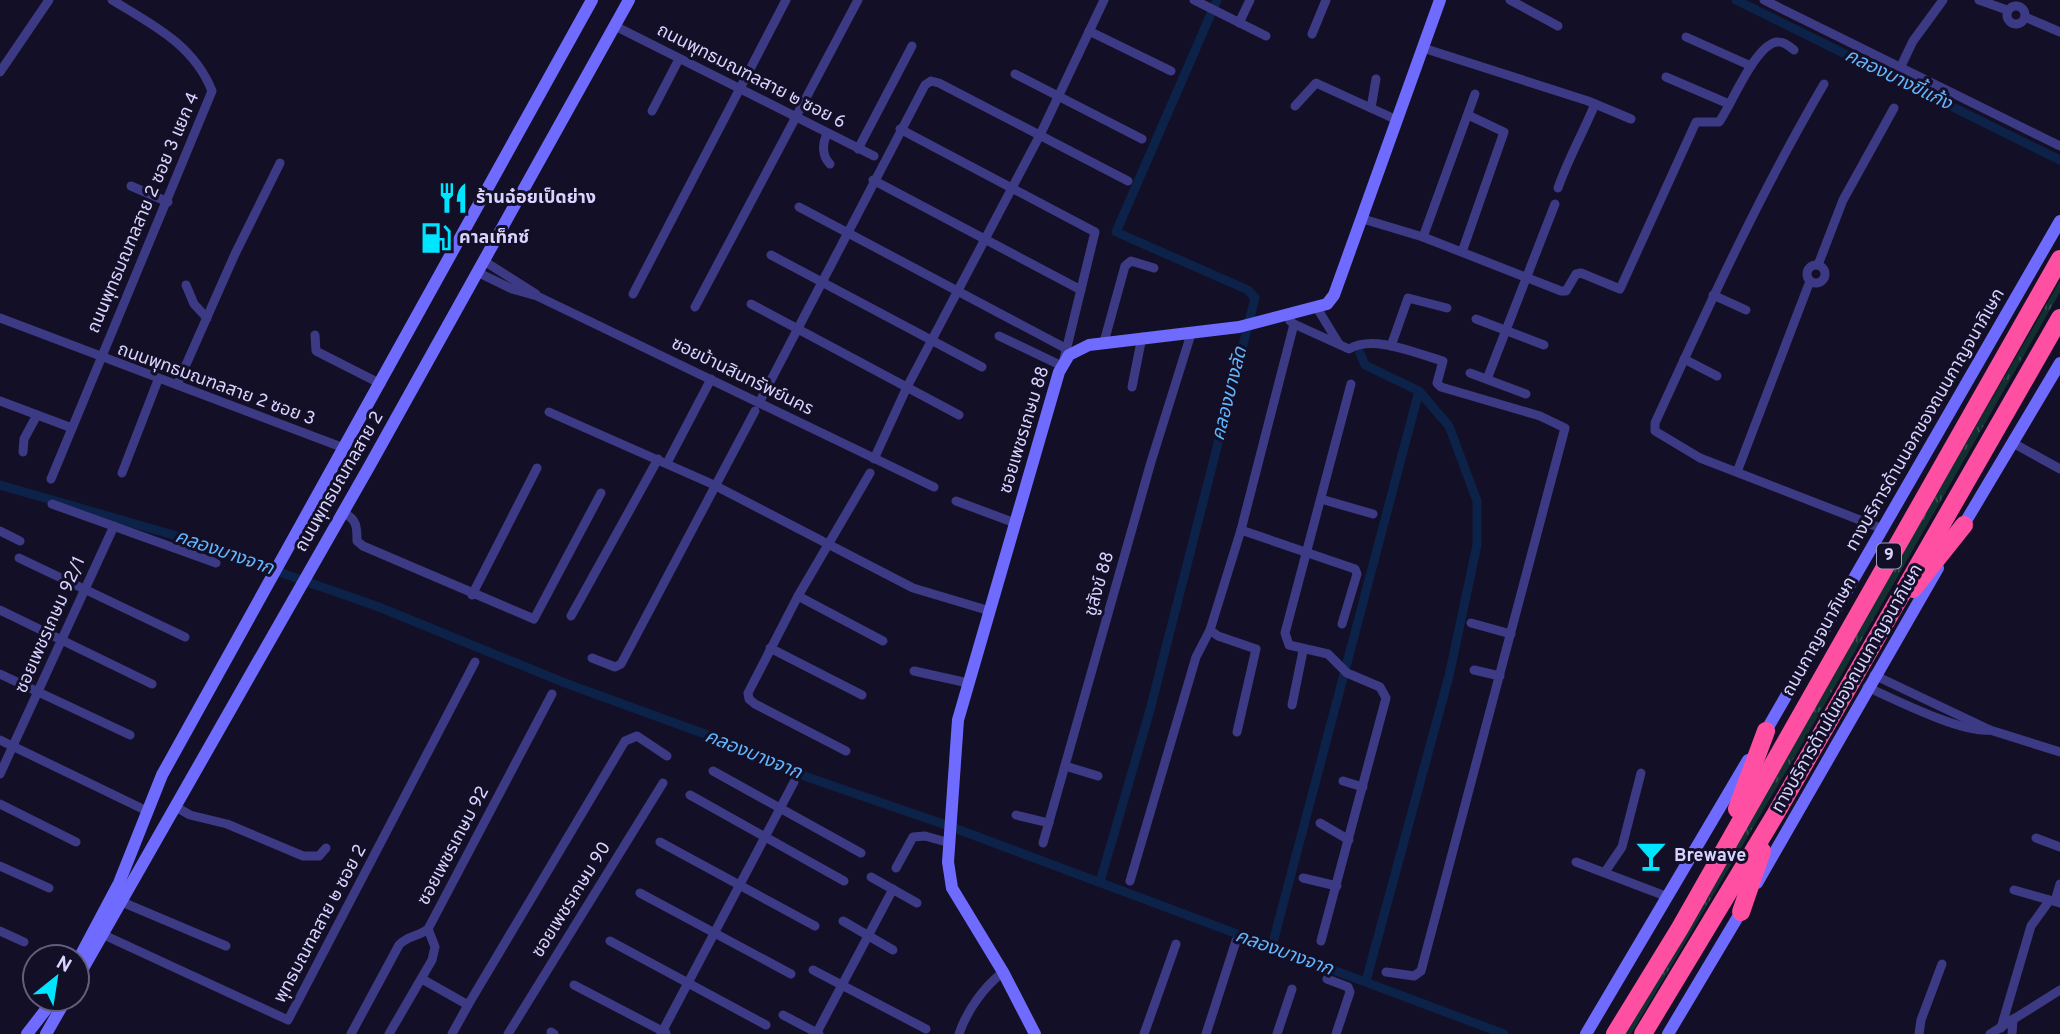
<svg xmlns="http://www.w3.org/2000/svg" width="2060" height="1034" font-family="Overpass,'Noto Sans Thai',sans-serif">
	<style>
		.grass { fill: url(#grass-tufts) }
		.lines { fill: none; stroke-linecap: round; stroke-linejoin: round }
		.canal { stroke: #0c2248; stroke-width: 9 }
		.street { stroke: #3d3a85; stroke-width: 9 }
		.secondary { stroke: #6f6bff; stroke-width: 12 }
		.highway { stroke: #ff4fa3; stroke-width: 18 }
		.labels { text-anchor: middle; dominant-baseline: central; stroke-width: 6; stroke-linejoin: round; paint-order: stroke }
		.shield { fill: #130f26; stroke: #9e99be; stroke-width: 2 }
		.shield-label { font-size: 16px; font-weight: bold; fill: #d9d4ff }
		.street-label { font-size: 18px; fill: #d9d4ff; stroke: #130f26 }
		.poi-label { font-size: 18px; font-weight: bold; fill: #d9d4ff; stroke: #130f26; text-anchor: start }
		.water-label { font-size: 19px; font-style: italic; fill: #62b6ff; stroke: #130f26 }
	</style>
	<defs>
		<pattern id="grass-tufts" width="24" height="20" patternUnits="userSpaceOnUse" patternTransform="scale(1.75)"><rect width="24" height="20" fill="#12302f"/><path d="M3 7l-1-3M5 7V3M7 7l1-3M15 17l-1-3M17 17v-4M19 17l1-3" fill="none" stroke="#344d4e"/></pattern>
	</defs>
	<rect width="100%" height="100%" fill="#130f26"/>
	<path class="grass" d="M2060,281V292L1794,758L1631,1034H1624Z"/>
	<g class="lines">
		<g class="canal">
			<path d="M1736,0L2060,160"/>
			<path d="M0,485L170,534L379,607L565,683L746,749L807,777L949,826L1504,1034"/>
			<path d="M1100,882L1150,710L1255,298L1248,290L1116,232L1217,0"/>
			<path d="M1272,946L1419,391L1365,365L1360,353"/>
			<path d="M1366,981L1449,676L1477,545V501L1449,426L1419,391"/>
		</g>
		<g class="street">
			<path d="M1194,0L1266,36"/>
			<path d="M1510,0L1558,26"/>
			<path d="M1764,0L2060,146"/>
			<path d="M1979,0L2007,10"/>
			<circle cx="2016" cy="15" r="9"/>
			<path d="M2025,17L2060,32"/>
			<path d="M1239,23L1250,0"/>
			<path d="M615,26L874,156"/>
			<path d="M1089,31L1171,71"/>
			<path d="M1312,34L1326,0"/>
			<path d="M1686,37L1751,66"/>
			<path d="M1423,48L1588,101L1631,119"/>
			<path d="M1901,66L1913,41L1943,0"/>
			<path d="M0,72L49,0"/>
			<path d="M1015,74L1142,139"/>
			<path d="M1666,77L1729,104"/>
			<path d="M1824,84C1760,193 1708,307 1655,423V431L1700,458L1883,529"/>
			<path d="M1295,106L1316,83L1397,120"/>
			<path d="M1371,108L1376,79"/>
			<path d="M652,111L679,59"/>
			<path d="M900,129L1095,232L1064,359"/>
			<path d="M827,134C822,144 822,156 830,164"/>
			<path d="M858,149L912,46"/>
			<path d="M873,180L1081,290"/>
			<path d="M131,186L168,202"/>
			<path d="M1558,188C1568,159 1583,133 1595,104"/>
			<path d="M799,207L1067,349"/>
			<path d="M1363,219L1423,237L1561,291H1566L1576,274L1581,273L1620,289L1696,122H1719C1731,106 1757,40 1779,42C1785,42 1790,47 1794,50"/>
			<path d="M1423,237L1475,94"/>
			<path d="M1462,252L1504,132L1468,115"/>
			<path d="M771,255L982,367"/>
			<path d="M484,261L536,294"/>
			<circle cx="1816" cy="274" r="9"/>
			<path d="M1818,265L1843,200L1894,108"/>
			<path d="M477,272L512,289L537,296L934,487"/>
			<path d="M186,285L194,304L207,318"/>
			<path d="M633,294L786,0"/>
			<path d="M1713,295L1746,310"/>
			<path d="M751,304L959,415"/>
			<path d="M695,307L858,0"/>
			<path d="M1317,308L1339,344"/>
			<path d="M0,318L344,448"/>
			<path d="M1476,319L1544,345"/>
			<path d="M1294,324L1349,349C1374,334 1417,354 1443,361L1437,383L1441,387L1540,416L1565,428L1421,971L1414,976L1386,972"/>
			<path d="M315,335L316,351L381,384"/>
			<path d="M999,336L1062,366"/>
			<path d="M1104,342L1125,266L1131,261L1154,268"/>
			<path d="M1391,346L1408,298L1447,308"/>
			<path d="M1684,359L1717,376"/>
			<path d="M1470,373L1526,394"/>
			<path d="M1487,379L1555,204"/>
			<path d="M177,385L235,254L280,163"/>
			<path d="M1132,387L1142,337"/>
			<path d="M0,401L72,428"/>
			<path d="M759,403L925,85L931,81L939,83L1128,181"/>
			<path d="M549,412L712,484L913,588L990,611"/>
			<path d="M2013,443L2060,469"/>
			<path d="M23,452L24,439L37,415"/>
			<path d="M874,459L907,387L1040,135L1104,0"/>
			<path d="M667,463L711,379"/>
			<path d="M1737,472L1810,281"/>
			<path d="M122,473L158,380"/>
			<path d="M51,479L212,91C194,45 153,25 112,0"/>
			<path d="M1321,499L1373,514"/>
			<path d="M956,501L1015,523"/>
			<path d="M52,504L216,563"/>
			<path d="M343,512C357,520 357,526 357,541L363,546L534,619L601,493"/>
			<path d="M1241,530L1355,569L1357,574L1342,624"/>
			<path d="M0,531L20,541"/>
			<path d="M19,558L185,637"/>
			<path d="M472,595L537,468"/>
			<path d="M798,596L883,641"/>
			<path d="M0,610L152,684"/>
			<path d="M571,616L658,459"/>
			<path d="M1471,623L1511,634"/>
			<path d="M1210,630L1218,636L1256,649L1237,732"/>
			<path d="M770,648L862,695"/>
			<path d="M592,658L615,667L621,664L755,411"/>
			<path d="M1474,670L1500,676"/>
			<path d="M914,671L968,683"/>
			<path d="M0,674L130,735"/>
			<path d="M1874,675L1990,730L2060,752"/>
			<path d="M1867,687C1896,700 1961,733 1990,730"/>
			<path d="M1292,705L1303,651"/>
			<path d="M0,740L147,811"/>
			<path d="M846,751L755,704L749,699L748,693L798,596L870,473"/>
			<path d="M1065,766L1098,776"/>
			<path d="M713,771L861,853"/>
			<path d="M0,774L114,526"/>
			<path d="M1343,781L1363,787"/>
			<path d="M690,795L844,881"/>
			<path d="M0,804L76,842"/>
			<path d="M176,807L190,815L227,824L303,856H319L326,848"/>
			<path d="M1016,815L1049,823"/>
			<path d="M1320,823L1349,840"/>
			<path d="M2036,838L2060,847"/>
			<path d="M660,842L815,926"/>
			<path d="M1043,843L1151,462L1191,334"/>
			<path d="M1576,862L1668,897"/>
			<path d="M0,866L49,888"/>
			<path d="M896,868L913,837L925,836L950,843"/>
			<path d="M1605,872L1622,847L1641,773"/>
			<path d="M871,877L917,903"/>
			<path d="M1303,878L1337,886"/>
			<path d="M1130,881L1196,657L1210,630L1241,530L1294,324L1290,321"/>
			<path d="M2014,890L2060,903"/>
			<path d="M640,893L791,974"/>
			<path d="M2055,901L2060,884"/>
			<path d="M122,902L226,946"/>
			<path d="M843,921L893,950"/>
			<path d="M0,931L24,942"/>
			<path d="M104,935L288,1020L475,662"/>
			<path d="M610,941L766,1025"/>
			<path d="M1321,941L1386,698L1380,687L1347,673L1328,654L1289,645L1285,633L1351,384"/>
			<path d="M813,970L926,1029"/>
			<path d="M422,979L468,1005L625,741L637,736L667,756"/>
			<path d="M1327,979L1348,987L1350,992L1336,1034"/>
			<path d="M574,985L666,1033"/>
			<path d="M783,1015L819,1034"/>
			<path d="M2001,1028L2031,926L2049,901"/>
			<path d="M551,1032L554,1034"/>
			<path d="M351,1034L399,945C408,935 418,937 428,929L552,694"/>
			<path d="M389,1034L432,960L435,947L428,929"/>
			<path d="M452,1034L468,1005"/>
			<path d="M508,1034L663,783"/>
			<path d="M661,1034L794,782"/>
			<path d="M816,1034L893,889"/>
			<path d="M959,1034C967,1010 984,987 1003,972"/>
			<path d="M1144,1034L1176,944"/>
			<path d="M1206,1034L1236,941"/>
			<path d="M1277,1034L1292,989"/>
			<path d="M1919,1034L1921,1020L1942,964"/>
			<path d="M1990,1034L2060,990"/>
			<path d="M2012,1034L2013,1019"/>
		</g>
		<g class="secondary">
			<path d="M1960,531L2060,363"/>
			<path d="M1763,736L2060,221"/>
			<path d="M1757,883L1938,568"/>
			<path d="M77,962L119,883L162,775L592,0"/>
			<path d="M77,979L370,465L629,0"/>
			<path d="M27,1034L54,999"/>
			<path d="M46,1034L66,999"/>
			<path d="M1035,1034L1003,972L952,888L948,862L958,720L1059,372L1069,355L1089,345L1239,327L1327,304L1334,295L1440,0"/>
			<path d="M1586,1034L1748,760"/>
			<path d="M1668,1034L1745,905"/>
		</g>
		<g class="highway">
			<path d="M1913,589L1964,525"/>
			<path d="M1737,809L1766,731"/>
			<path d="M1741,912L1762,851"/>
			<path d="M1615,1034L1680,928L2060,259"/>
			<path d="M1643,1034L1775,815L2060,318"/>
		</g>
	</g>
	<defs>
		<symbol id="restaurant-bare" viewBox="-9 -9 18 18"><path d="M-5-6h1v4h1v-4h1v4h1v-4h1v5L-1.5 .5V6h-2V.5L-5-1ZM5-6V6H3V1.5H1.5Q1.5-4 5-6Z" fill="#00e5ff" stroke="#130f26" stroke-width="2.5" paint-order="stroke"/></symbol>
		<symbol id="fuel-bare" viewBox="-9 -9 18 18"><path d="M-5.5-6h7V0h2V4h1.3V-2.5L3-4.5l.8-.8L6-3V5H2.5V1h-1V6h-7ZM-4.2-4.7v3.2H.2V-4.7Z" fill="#00e5ff" stroke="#130f26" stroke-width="2.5" paint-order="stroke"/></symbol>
		<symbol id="bar-bare" viewBox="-9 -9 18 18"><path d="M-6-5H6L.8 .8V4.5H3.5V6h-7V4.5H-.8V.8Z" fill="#00e5ff" stroke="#130f26" stroke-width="2.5" paint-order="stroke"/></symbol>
	</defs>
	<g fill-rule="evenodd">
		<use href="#restaurant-bare" x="431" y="176" width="44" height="44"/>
		<use href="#fuel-bare" x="414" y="216" width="44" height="44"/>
		<use href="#bar-bare" x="1629" y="834" width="44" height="44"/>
	</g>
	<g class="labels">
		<rect class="shield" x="1877" y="543.5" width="24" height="25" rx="5"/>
		<g class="shield-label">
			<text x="1889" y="556">9</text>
		</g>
		<g class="street-label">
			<text transform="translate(751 77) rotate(27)">ถนนพุทธมณฑลสาย ๒ ซอย 6</text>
			<text transform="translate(144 213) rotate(-67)">ถนนพุทธมณฑลสาย 2 ซอย 3 แยก 4</text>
			<text transform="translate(742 377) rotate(26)">ซอยบ้านสินทรัพย์นคร</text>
			<text transform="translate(216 385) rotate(20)">ถนนพุทธมณฑลสาย 2 ซอย 3</text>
			<text transform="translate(1926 420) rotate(-60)">ทางบริการด้านนอกของถนนกาญจนาภิเษก</text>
			<text transform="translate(1025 430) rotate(-73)">ซอยเพชรเกษม 88</text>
			<text transform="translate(340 482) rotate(-60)">ถนนพุทธมณฑลสาย 2</text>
			<text transform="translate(1100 584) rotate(-74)">ชูสังข์ 88</text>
			<text transform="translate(51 625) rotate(-66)">ซอยเพชรเกษม 92/1</text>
			<text transform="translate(1820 637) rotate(-61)">ถนนกาญจนาภิเษก</text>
			<text transform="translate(1848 689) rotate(-60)">ทางบริการด้านในของถนนกาญจนาภิเษก</text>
			<text transform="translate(454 846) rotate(-62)">ซอยเพชรเกษม 92</text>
			<text transform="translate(572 900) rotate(-58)">ซอยเพชรเกษม 90</text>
			<text transform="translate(321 924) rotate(-62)">พุทธมณฑลสาย ๒ ซอย 2</text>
		</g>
		<g class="poi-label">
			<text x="476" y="198">ร้านฉ๋อยเป็ดย่าง</text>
			<text x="459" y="238">คาลเท็กซ์</text>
			<text x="1674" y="856">Brewave</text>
		</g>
		<g class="water-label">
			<text transform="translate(1898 80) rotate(26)">คลองบางขี้แก้ง</text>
			<text transform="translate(1230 394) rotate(-76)">คลองบางลัด</text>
			<text transform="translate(224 553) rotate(19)">คลองบางจาก</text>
			<text transform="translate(753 755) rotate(22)">คลองบางจาก</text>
			<text transform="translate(1284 953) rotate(20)">คลองบางจาก</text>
		</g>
	</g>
	<g transform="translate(56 978) rotate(30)"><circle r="33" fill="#130f26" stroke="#625e7d" stroke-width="2"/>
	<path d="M0-5L12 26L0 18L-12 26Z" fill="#00e5ff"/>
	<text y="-10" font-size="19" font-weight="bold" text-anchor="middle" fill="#d9d4ff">N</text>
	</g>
</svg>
